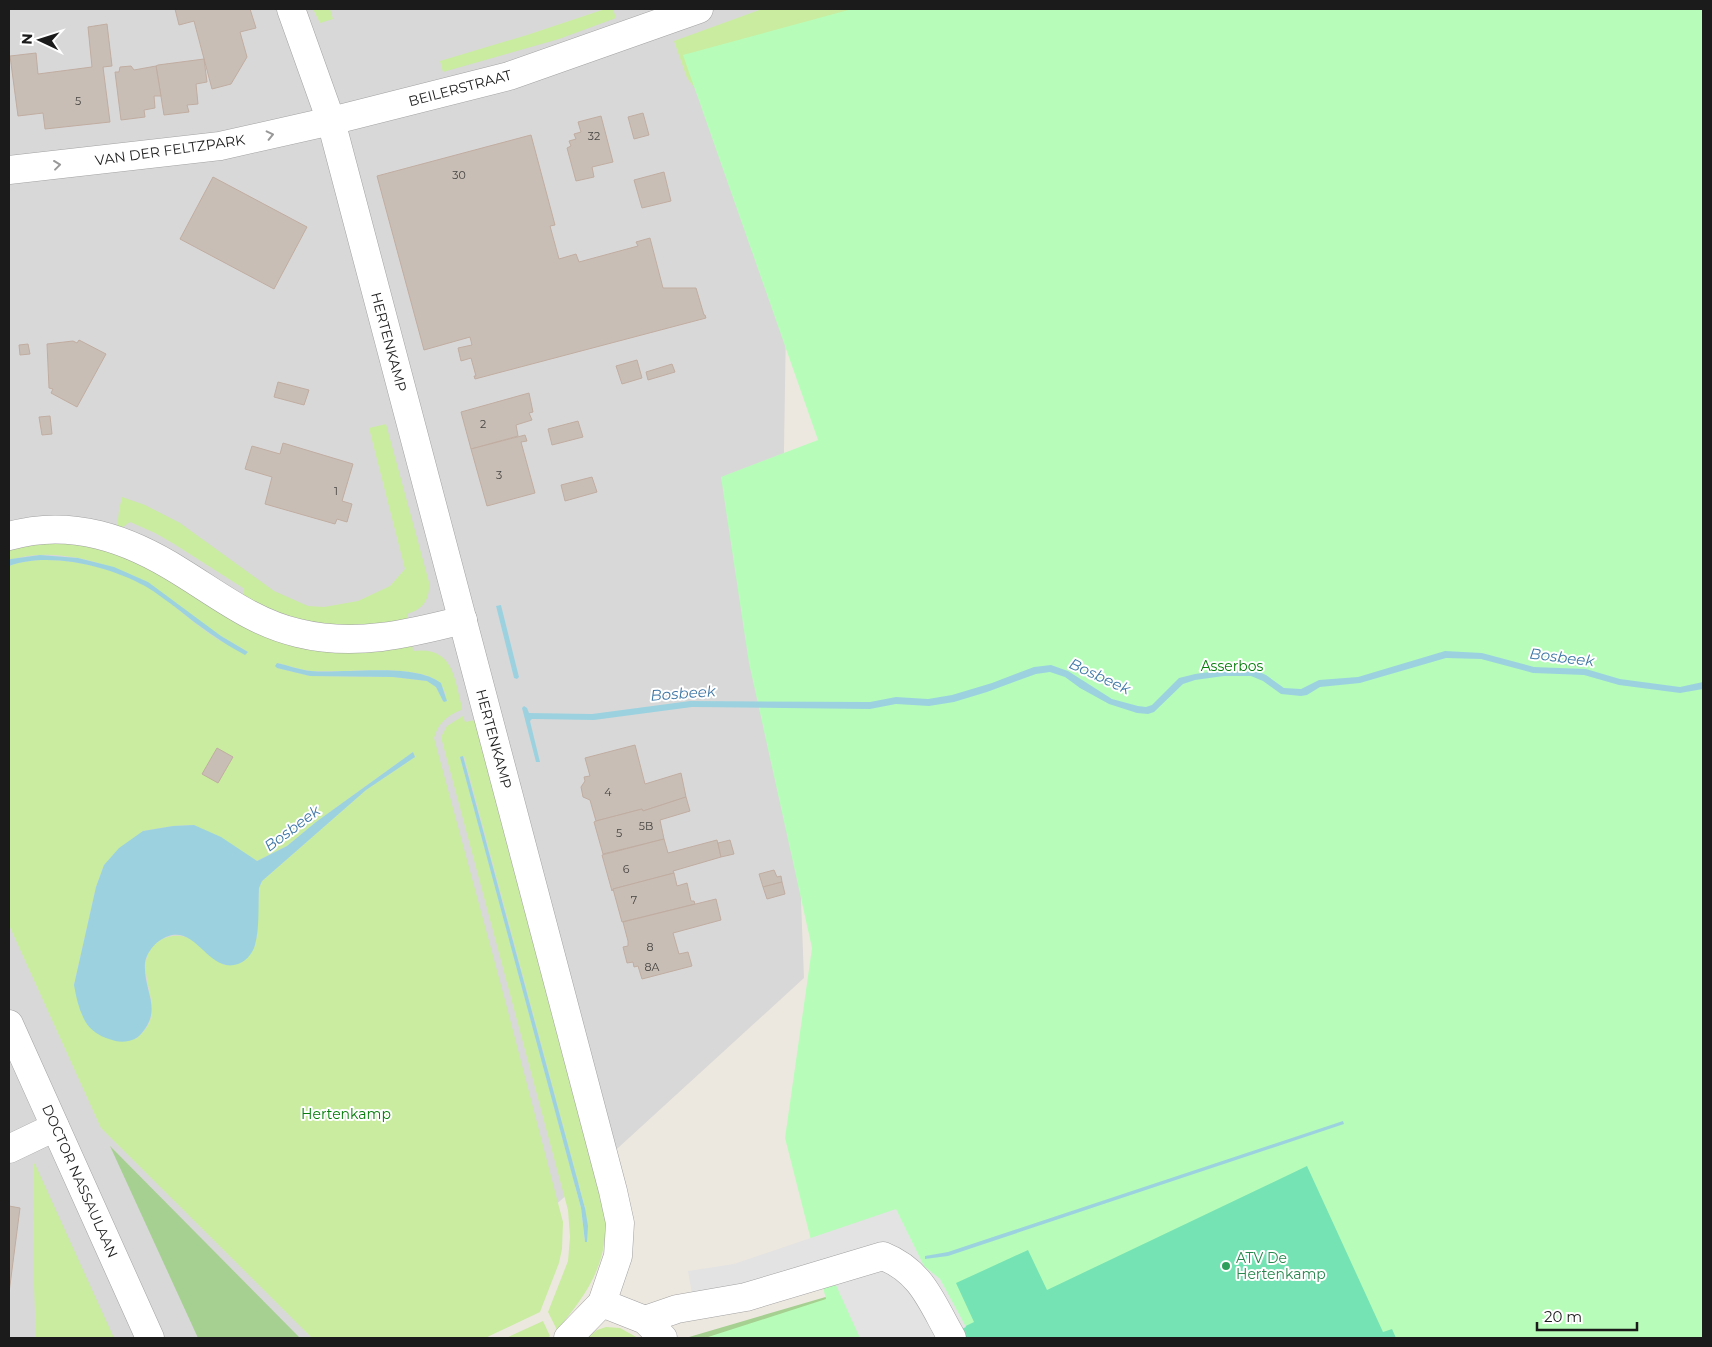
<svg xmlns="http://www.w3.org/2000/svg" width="1712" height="1347" font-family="Montserrat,sans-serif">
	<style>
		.residential { fill: #d9d8d8 }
		.grass { fill: #c9eca0; fill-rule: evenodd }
		.forest { fill: #a6d091 }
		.park { fill: #b7fdb9 }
		.pitch { fill: #76e3b5 }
		.parking { fill: #e3e3e3 }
		.water { fill: #9cd2df }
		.building { fill: #c9beb5; stroke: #c0ada1 }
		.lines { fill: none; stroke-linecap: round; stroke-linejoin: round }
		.minor-casing { stroke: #a2a2a2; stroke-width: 29 }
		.minor { stroke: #fff; stroke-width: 28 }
		.oneway { stroke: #989898 }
		.leisure-dot { fill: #2e9e5b; stroke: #fff; stroke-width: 2 }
		.labels { text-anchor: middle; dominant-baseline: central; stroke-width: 4; stroke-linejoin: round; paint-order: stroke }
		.number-label { font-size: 11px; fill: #464442 }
		.street-label { font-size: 14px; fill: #1b1b1b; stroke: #fff }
		.park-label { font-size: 14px; fill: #047d09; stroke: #fff }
		.leisure-label { font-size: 14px; fill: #27864d; stroke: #fff; text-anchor: start }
		.water-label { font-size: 15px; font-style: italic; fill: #4078a7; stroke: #fff }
	</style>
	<rect width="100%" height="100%" fill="#ede8df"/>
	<path class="residential" d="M9,9H791L784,451L804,978L410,1338H9Z"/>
	<g class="grass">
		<path d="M313,9H330L333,19L320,23Z"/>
		<path d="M605,9H613L616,18L559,39L443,72L440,61L527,35Z"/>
		<path d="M762,9H889L698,92L687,78L674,41Z"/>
		<path d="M386,424L429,582C430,599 424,609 407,614L409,624L369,628L300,622L243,599V588L174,544L155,533L130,522L120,529H117L119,510L122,497L145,505L180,523L274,591L308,606L324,607L358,601L390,586L405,569L369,428Z"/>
		<path d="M56,540L121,552L228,615L412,644L413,651C453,646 454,677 462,707L461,710C447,716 438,723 434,738L505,1000L563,1222L562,1249L559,1263L540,1312L485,1338H312L101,1128L9,925V566C48,551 111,566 146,586C171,601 192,623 217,639C226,645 238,648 248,652L221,636L127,573C90,558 48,548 9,560V547ZM278,663C289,666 301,670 312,671C344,673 405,665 432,678C440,681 443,687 446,695L443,701L436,687L427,681L393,677L310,676L277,668ZM413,752L415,757L366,790L262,881L259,888L257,935L254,948L225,965C209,958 200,939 181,936C174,935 165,937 159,941C130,962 159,994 150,1021C148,1028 141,1034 136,1039L74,985L96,887L104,865L143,831L173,826L194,825L257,861L287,846L316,822Z"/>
		<path d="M463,716L465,722L475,720L605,1215C609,1263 587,1294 557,1330L548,1312L568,1261L570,1237L568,1210L441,737L447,726ZM464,756L585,1208V1242L581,1208L460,757Z"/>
		<path d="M33,1163L35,1164L114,1338H36L34,1285Z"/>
		<path d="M543,1321L550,1336L547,1338H506Z"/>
		<path d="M606,1327L620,1328L638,1338H587L597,1330Z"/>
	</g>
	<g class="forest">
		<path d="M110,1146L300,1338H198Z"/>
		<path d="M829,1296L808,1338H690L689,1337Z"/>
	</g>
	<path class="park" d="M852,9H1703V1338H705L826,1299L785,1138L812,948L749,663L721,477L818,440L683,55Z"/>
	<path class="pitch" d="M1307,1166L1383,1332L1392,1329L1396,1338H941L974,1322L956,1283L1028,1250L1047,1290Z"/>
	<path class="parking" d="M896,1209L924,1266L940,1279L966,1327L941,1338H860L835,1283L696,1317L688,1271L734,1264Z"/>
	<g class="water">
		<path d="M40,555L78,558L114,567L148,582L221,636L248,652L245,655C221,642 200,627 179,610C168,602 157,593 145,586C109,566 49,551 9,566V560L11,559Z"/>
		<path d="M501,605L519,677L517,679L514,678L496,606Z"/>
		<path d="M1445,651L1482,653L1534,667L1586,669L1620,679L1680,687L1703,682V689L1680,693L1619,685L1584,675L1533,673L1481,659L1446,658L1360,683L1320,687L1307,695L1301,696L1281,694L1263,681L1251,676H1224L1195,680L1183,684L1154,712L1148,714L1137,713L1109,704L1080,688L1065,677L1050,672L1036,674L987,692L954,702L929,706L896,704L870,709L692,707L594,720L532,719L530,721L540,762H536L522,708L524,706L527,708L529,713L592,714L690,701L870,702L896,697L928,699L952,695L992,683L1034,667L1051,665L1068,671L1112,699L1138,706L1146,707L1152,705L1179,678L1195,674L1224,670L1253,669L1266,675L1284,688L1301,689L1319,680L1358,677Z"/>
		<path d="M277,663C288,665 299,670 311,671C344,674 414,662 441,683L447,701L444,702L443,701L436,687L427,681L393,677L310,676L277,668L275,666Z"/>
		<path d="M413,752L415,757L366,790L262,881L259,888C258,905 260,932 254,948C251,955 246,961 238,964C206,975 195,916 159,941C152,946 146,955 145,963C143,992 164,1009 140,1035C132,1043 119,1043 109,1039C99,1036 90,1030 85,1021C79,1010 76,997 74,985L96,887L104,865L119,848L143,831L173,826L194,825L221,837L257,861L287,846L316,822Z"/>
		<path d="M463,756L585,1208L588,1226L587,1242H585L581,1208L460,757Z"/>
		<path d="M1343,1121L1344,1124L948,1256L925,1259V1256L948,1252L993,1237Z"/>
	</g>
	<g class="building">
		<path d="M175,9H250L256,28L240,32L247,57L231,84L212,89L194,21L179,25Z"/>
		<path d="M107,24L112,66L103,67L110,122L45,129L43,113L18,116L10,56L36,53L38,74L92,67L88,27Z"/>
		<path d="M204,59L207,82L196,84L198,104L187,105L189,112L164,115L156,66L158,65Z"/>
		<path d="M131,66L134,70L156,66L161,96H154L155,108L144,110L145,117L121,120L115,72H119L120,67Z"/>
		<path d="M643,113L649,135L634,139L628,117Z"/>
		<path d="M601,116L613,162L592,167L594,177L576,181L567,148L571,146L569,141L576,139L574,134L581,132L578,122Z"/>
		<path d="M531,135L555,225L550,226L559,259L576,254L579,262L638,246L636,242L650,238L663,288H696L704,315H705L706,318L475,379L474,376H476L471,358L461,361L458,348L472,345L470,337L424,350L377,176Z"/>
		<path d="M664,172L671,201L642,208L634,180Z"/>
		<path d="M213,177L307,227L274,289L180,239Z"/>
		<path d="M79,340L106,354L77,407L51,393L53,389L49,388L47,344L73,341L77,343Z"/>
		<path d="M28,344L30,354L20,355L19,345Z"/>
		<path d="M637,360L642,378L622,384L616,366Z"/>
		<path d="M672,364L675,372L648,380L646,372Z"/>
		<path d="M278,382L309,390L304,405L274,397Z"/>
		<path d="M529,393L533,412L529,413L532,420L516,425L518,436L471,449L461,412Z"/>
		<path d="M50,416L52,434L42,435L39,417Z"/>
		<path d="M578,421L583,437L552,445L548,429Z"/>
		<path d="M525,435L527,441L521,442L535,493L487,506L471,449Z"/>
		<path d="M283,443L353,464L342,501L352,504L347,522L337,519L335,524L265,504L272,477L245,469L252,446L280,454Z"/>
		<path d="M592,477L597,492L565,501L561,485Z"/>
		<path d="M635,745L645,784L681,773L686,797L643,811L642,809L596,821L590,800L583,797L581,787L585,781L584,777L590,776L585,758Z"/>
		<path d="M217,748L233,757L218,783L202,774Z"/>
		<path d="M686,797L690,811L660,820L664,839L603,854L594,822L596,821L642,809L643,811Z"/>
		<path d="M664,839L668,853L717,840L721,857L673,871L674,873L613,889L612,891L602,855Z"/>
		<path d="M730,840L734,854L721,857L718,843Z"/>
		<path d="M774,870L777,877L781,876L782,882L763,887L759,874Z"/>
		<path d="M674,873L677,886L687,883L691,901H694L695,904L622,922L613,889Z"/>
		<path d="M782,882L785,894L767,899L763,887Z"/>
		<path d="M716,899L721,920L673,933L679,954L688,952L692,966L642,979L638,966L634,967L633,962L627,963L623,947L628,946V941L623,922Z"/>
		<path d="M9,1206L20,1208L9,1293Z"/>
	</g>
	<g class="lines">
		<defs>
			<g id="minor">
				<path d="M291,9L331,121L613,1191L620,1223L618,1256L602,1303L568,1338"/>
				<path d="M9,170L220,146L331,121L509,76L699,9"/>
				<path d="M9,536C71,518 129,539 181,572C220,596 254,623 298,633C355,647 408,634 463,620"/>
				<path d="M9,1024L150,1338"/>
				<path d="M9,1149L55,1127"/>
				<path d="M602,1303L645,1320L663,1338"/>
				<path d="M645,1320L677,1309L746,1297L883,1256C923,1272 932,1304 952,1338"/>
			</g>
		</defs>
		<use href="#minor" class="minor-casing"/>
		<use href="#minor" class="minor"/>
	</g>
	<defs><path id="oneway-chevron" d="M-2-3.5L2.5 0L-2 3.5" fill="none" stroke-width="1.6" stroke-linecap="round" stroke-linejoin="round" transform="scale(1.25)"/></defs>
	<g class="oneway">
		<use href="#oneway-chevron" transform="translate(270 135) rotate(-13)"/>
		<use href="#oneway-chevron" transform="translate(57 165) rotate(-7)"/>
	</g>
	<circle class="leisure-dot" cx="1226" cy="1266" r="5"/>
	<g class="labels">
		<g class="number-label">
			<text x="78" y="101">5</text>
			<text x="594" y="136">32</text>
			<text x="459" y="175">30</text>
			<text x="483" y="424">2</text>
			<text x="499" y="475">3</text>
			<text x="336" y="491">1</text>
			<text x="608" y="792">4</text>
			<text x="646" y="826">5B</text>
			<text x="619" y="833">5</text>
			<text x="626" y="869">6</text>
			<text x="634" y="900">7</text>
			<text x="650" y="947">8</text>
			<text x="652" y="967">8A</text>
		</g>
		<g class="street-label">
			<text transform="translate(460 88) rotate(-15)">BEILERSTRAAT</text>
			<text transform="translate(170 150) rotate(-8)">VAN DER FELTZPARK</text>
			<text transform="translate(389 342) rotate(75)">HERTENKAMP</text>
			<text transform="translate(494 739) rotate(75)">HERTENKAMP</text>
			<text transform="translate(80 1181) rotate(66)">DOCTOR NASSAULAAN</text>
		</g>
		<g class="park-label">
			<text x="1232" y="666">Asserbos</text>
			<text x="346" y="1114">Hertenkamp</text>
		</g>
		<g class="leisure-label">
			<text x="1236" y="1258">ATV De<tspan x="1236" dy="16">Hertenkamp</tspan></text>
		</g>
		<g class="water-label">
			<text transform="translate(1562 657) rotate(7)">Bosbeek</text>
			<text transform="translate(1100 676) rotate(25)">Bosbeek</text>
			<text transform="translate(683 693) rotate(-4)">Bosbeek</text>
			<text transform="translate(292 828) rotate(-37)">Bosbeek</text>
		</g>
	</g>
	<rect width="1712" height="1347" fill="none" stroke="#1b1b1b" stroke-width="20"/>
	<g transform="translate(40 40) rotate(274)" stroke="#ffffff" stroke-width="4" paint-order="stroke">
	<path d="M0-4L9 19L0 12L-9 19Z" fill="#1b1b1b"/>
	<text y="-8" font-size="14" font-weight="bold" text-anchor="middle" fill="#1b1b1b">N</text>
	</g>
	<path d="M1537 1322v8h100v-8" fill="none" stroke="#1b1b1b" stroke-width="2.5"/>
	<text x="1544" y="1322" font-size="15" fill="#1b1b1b" stroke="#ffffff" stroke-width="4" paint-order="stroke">20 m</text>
</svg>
